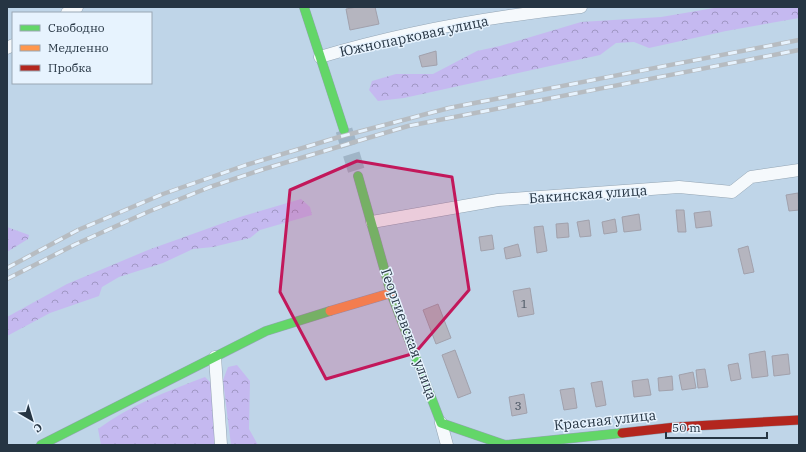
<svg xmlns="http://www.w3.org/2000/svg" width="806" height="452" font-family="'IBM Plex Serif',serif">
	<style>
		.forest { fill: url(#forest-crowns) }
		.building { fill: #b5b5bf; stroke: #a1a1ac }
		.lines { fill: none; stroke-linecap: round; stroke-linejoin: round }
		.secondary-tunnel { stroke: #a0b5c7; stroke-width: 17; stroke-dasharray: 17 8; stroke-linecap: butt }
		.street-casing { stroke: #93a4b3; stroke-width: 13 }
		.fast-casing { stroke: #93a4b3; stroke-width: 10 }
		.slow-casing { stroke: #93a4b3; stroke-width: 10 }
		.jam-casing { stroke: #93a4b3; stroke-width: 10 }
		.street { stroke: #f5f9fc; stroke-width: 12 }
		.fast { stroke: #63d668; stroke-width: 9 }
		.slow { stroke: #ff974d; stroke-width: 9 }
		.jam { stroke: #b3261e; stroke-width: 9 }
		.rail-casing { stroke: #b7bcc1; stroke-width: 4.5 }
		.rail { stroke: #e7f3fe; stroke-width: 3; stroke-dasharray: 9; stroke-linecap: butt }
		.marked { fill: #c2185b; fill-opacity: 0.2; stroke: #c2185b; stroke-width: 3; stroke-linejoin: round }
		.labels { text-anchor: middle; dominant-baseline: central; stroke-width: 3; stroke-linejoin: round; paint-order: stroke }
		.number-label { font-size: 12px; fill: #4a5562 }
		.street-label { font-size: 14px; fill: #263543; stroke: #e7f3fe }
	</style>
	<defs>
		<pattern id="forest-crowns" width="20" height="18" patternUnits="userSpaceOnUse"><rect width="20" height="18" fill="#c5b9f0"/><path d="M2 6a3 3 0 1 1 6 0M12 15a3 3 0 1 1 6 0" fill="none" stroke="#a097c4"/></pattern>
	</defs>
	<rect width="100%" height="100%" fill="#bfd5e8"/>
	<g class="forest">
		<path d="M720,7H799V18L726,31L649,48L634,42L616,43L600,55L404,98L378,101L369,90L372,81L396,74H433L477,51L500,46L581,22L661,17Z"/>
		<path d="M301,199L310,207L312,215L260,230L250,238L213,247L193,249L163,263L119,277L102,287L99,296L50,313L7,336V317L67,284L148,250L240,217Z"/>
		<path d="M7,227L29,235L28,239L7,252Z"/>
		<path d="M237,365L250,381L249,429L258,445H231L223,380L228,367Z"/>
		<path d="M205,377L211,383L216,439L214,445H101L98,429C130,405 168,391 205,377Z"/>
	</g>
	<g class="building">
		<path d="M357,7H375L379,24L350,30L346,9Z"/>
		<path d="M436,51L437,65L422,67L419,56Z"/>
		<path d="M798,193L799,210L789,211L786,195Z"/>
		<path d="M676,210H684L686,232H678Z"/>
		<path d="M710,211L712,226L696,228L694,213Z"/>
		<path d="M639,214L641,230L624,232L622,217Z"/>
		<path d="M615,219L617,232L604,234L602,222Z"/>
		<path d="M589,220L591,236L580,237L577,222Z"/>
		<path d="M568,223L569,237L557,238L556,224Z"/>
		<path d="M543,226L547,251L537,253L534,227Z"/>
		<path d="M492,235L494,249L481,251L479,237Z"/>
		<path d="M518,244L521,256L506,259L504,248Z"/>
		<path d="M748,246L754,272L744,274L738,249Z"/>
		<path d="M530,288L534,314L518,317L513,291Z"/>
		<path d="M438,304L451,338L436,344L423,310Z"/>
		<path d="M455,350L471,393L458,398L442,355Z"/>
		<path d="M765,351L768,376L752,378L749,354Z"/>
		<path d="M788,354L790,374L774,376L772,356Z"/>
		<path d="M738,363L741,379L731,381L728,365Z"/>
		<path d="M705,369L708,387L698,388L696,370Z"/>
		<path d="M693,372L696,388L682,390L679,375Z"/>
		<path d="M672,376L673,390L659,391L658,378Z"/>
		<path d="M648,379L651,395L634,397L632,381Z"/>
		<path d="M602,381L606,405L596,407L591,383Z"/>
		<path d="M574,388L577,408L564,410L560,390Z"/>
		<path d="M524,394L527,413L512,416L509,397Z"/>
	</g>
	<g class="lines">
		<path class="secondary-tunnel" d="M344,130L358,176"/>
		<defs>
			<g id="street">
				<path d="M67,13L77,7"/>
				<path d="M7,48L13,45"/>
				<path d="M320,57C404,32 493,16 581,7"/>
				<path d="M372,222L498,200L679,187L732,192L751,177L799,170"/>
				<path d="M215,357L221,445"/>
				<path d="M441,423L447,445"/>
			</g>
			<g id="fast">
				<path d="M304,7L344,130"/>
				<path d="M358,176L391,293L441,423L505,445L622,433"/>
				<path d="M41,445L266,331L330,311"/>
			</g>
			<path id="slow" d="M330,311L391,293"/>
			<path id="jam" d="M622,433L676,427L799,420"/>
		</defs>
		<use href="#street" class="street-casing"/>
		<use href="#fast" class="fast-casing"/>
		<use href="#slow" class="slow-casing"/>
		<use href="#jam" class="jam-casing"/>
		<use href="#street" class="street"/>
		<use href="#fast" class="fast"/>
		<use href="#slow" class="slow"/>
		<use href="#jam" class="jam"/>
		<defs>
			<g id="rail">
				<path d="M7,268L78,230L163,194L246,165L339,137L449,108L799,40"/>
				<path d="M7,279L76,244L150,211L210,187L264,169L408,126L799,50"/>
			</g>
		</defs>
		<use href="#rail" class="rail-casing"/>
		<use href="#rail" class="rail"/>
	</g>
	<path class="marked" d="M357,161L452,177L469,290L415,353L326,379L280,292L290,190Z"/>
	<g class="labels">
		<g class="number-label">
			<text x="524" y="303">1</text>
			<text x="518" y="405">3</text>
		</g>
		<g class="street-label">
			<text transform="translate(414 36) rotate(-12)">Южнопарковая улица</text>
			<text transform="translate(588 194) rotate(-4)">Бакинская улица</text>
			<text transform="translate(409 334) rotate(70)">Георгиевская улица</text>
			<text transform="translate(605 420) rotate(-6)">Красная улица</text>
		</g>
	</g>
	<rect width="806" height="452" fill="none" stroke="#263543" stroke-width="16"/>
	<rect x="12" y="12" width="140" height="72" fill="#e7f3fe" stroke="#9aa7b3"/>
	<rect x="20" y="25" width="20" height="6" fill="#63d668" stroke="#9aa7b3"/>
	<text x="48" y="32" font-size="12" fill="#263543">Свободно</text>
	<rect x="20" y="45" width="20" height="6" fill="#ff974d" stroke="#9aa7b3"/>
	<text x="48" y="52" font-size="12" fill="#263543">Медленно</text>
	<rect x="20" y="65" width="20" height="6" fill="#b3261e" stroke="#9aa7b3"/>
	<text x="48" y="72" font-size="12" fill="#263543">Пробка</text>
	<g transform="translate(32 420) rotate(142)" stroke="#e7f3fe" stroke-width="3" paint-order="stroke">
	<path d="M0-3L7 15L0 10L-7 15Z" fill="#263543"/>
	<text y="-6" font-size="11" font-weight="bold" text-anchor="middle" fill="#263543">С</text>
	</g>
	<path d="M666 432v6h101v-6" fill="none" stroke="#263543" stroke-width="2"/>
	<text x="672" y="432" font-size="12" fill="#263543" stroke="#e7f3fe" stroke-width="3" paint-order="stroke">50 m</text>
</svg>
